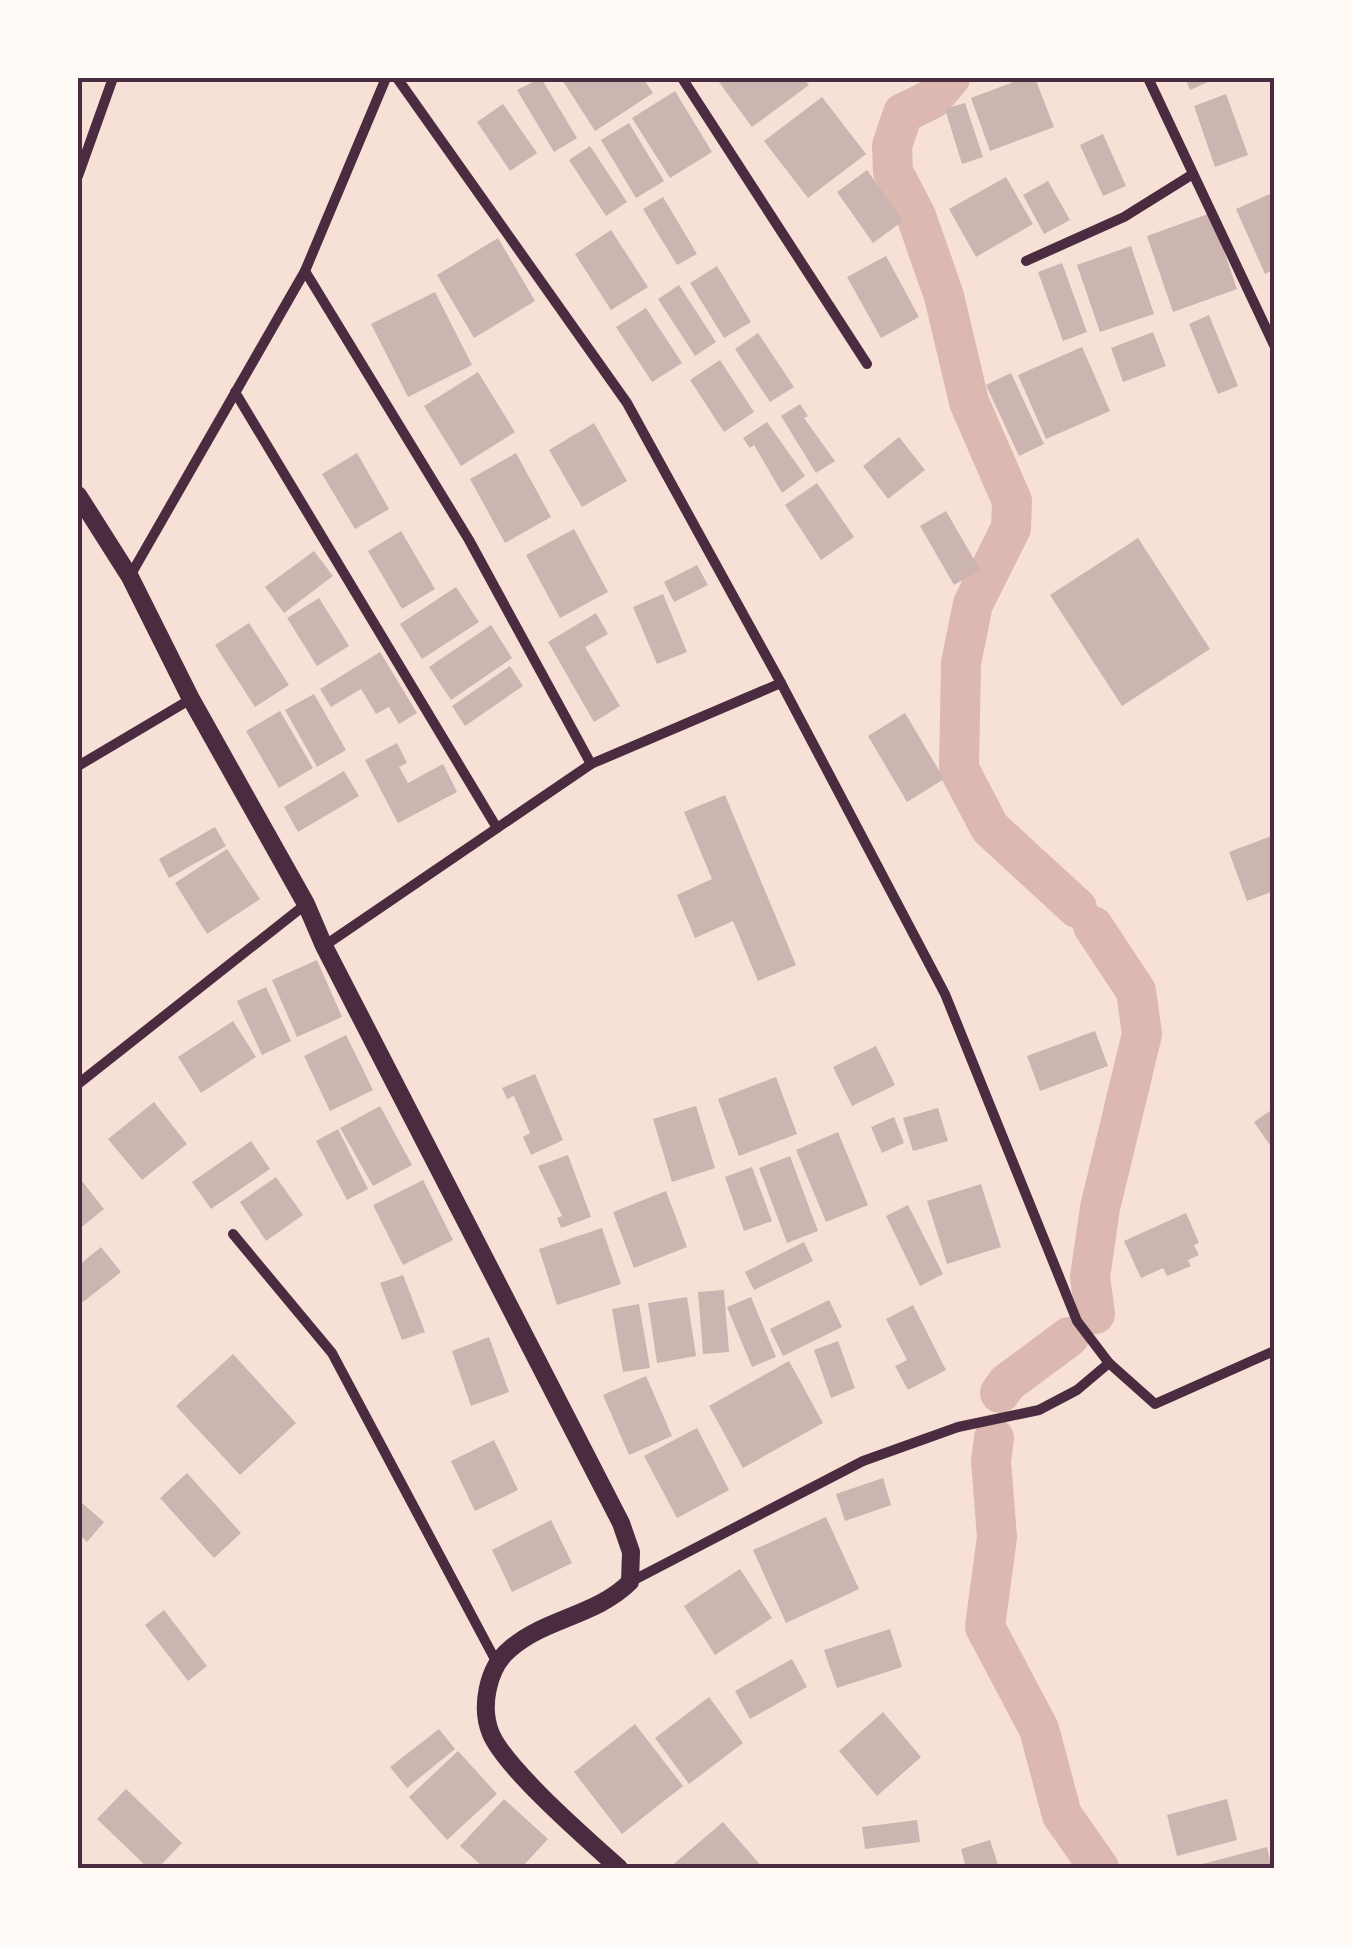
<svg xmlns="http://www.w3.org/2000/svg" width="1352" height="1946" font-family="Commissioner,sans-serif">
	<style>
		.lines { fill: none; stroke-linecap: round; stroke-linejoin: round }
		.river { stroke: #dcb8b0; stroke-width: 40 }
		.building { fill: #ccb4b1 }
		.minor { stroke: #4a2c40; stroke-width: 10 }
		.tertiary { stroke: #4a2c40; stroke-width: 18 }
		.neatline { fill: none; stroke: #4a2c40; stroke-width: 4 }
	</style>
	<rect width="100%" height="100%" fill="#f7e1d7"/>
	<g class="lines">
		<g class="river">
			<path d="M950,78L932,99L903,113L892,146L893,172L916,216L944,296L969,402L1012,501L1011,528L973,604L961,663L959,769L990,828L1077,908"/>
			<path d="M1093,926L1136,991L1142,1034L1100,1208L1090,1277L1095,1314"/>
			<path d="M1000,1393L1007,1383L1069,1337"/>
			<path d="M994,1438L991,1461L997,1537L985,1627L1039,1729L1062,1815L1099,1868"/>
		</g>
	</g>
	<g class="building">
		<path d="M541,78L577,138L554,152L517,90Z"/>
		<path d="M561,78H643L653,93L595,131Z"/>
		<path d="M716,78H803L809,85L752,127Z"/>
		<path d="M1024,78H1035L1054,127L990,151L971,98Z"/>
		<path d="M1185,78H1217L1190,90Z"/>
		<path d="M675,91L712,152L670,178L632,118Z"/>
		<path d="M1226,94L1248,155L1215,167L1194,106Z"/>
		<path d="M822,97L866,154L808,198L764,141Z"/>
		<path d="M965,103L983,157L962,164L945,109Z"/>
		<path d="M503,104L537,153L510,171L477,122Z"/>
		<path d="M629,123L664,181L636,198L601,140Z"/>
		<path d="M1103,134L1126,186L1103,196L1080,145Z"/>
		<path d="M590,146L627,202L606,216L569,160Z"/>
		<path d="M867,170L903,221L873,243L837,192Z"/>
		<path d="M1006,177L1033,224L976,257L949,209Z"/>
		<path d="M1048,181L1070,220L1044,234L1023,195Z"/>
		<path d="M1274,192V269L1265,274L1236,209Z"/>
		<path d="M663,197L697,254L677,265L643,209Z"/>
		<path d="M1211,213L1237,289L1173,312L1147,236Z"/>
		<path d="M611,230L648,287L611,310L575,254Z"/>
		<path d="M498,238L535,301L474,338L437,275Z"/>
		<path d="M1131,246L1154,314L1100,332L1077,265Z"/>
		<path d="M886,256L919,317L881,338L847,277Z"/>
		<path d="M1062,263L1087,332L1063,341L1038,272Z"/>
		<path d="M717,266L751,322L724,338L690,283Z"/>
		<path d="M679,285L716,342L695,356L658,299Z"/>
		<path d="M435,292L472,365L408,397L371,324Z"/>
		<path d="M646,308L682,363L652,382L616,327Z"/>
		<path d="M1209,315L1238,386L1218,394L1189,324Z"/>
		<path d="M1153,332L1166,366L1123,382L1111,348Z"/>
		<path d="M758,333L794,387L770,402L735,349Z"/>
		<path d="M1082,347L1110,411L1046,439L1018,375Z"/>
		<path d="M720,360L754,412L724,432L690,380Z"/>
		<path d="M478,372L515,432L461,466L424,406Z"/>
		<path d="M1011,373L1044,444L1019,456L986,385Z"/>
		<path d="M800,404L808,416L804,418L835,461L816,473L781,416Z"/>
		<path d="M767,422L805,476L782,493L754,445L750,448L743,438Z"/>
		<path d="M594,423L627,481L582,507L549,450Z"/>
		<path d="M899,437L925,470L888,499L863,466Z"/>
		<path d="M357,453L389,509L355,529L322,474Z"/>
		<path d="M516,453L551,517L505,543L470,479Z"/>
		<path d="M817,483L854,537L821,560L785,505Z"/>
		<path d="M946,511L980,570L954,585L920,526Z"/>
		<path d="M574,529L608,592L560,618L526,555Z"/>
		<path d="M401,531L435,589L402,609L368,551Z"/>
		<path d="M1138,538L1210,649L1122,706L1050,595Z"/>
		<path d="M314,551L333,576L284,613L265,587Z"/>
		<path d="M697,565L708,585L674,602L664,582Z"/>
		<path d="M456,587L479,622L422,659L400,624Z"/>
		<path d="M663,594L687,652L657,664L633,607Z"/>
		<path d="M319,598L349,646L317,666L287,618Z"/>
		<path d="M596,613L608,634L585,647L620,706L594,722L548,642Z"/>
		<path d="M249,623L289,685L255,707L215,645Z"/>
		<path d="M491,625L512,658L451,700L429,667Z"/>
		<path d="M380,652L417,713L399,724L389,707L376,714L361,689L331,707L320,689Z"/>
		<path d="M510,666L523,686L465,726L452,706Z"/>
		<path d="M314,694L346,750L317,767L285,710Z"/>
		<path d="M280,711L313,768L279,788L246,731Z"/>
		<path d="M905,713L944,779L907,802L868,736Z"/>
		<path d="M397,743L407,763L399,767L408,783L443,764L457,792L398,823L365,760Z"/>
		<path d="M344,771L359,796L298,832L284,807Z"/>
		<path d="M725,795L796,965L758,981L733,921L695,938L677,895L712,879L684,812Z"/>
		<path d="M215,827L226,846L169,878L159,859Z"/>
		<path d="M1274,835V891L1247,901L1229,852Z"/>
		<path d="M227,849L260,899L207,934L175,883Z"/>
		<path d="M317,960L342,1017L297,1037L272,980Z"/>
		<path d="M266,987L291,1041L262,1055L237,1001Z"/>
		<path d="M233,1021L256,1057L201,1093L178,1057Z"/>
		<path d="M1095,1031L1108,1066L1040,1091L1027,1056Z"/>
		<path d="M346,1035L373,1090L330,1111L304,1056Z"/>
		<path d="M876,1046L895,1085L852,1106L833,1067Z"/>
		<path d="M535,1074L563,1140L531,1155L523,1137L530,1133L514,1096L507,1099L502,1088Z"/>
		<path d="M776,1077L797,1134L739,1156L718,1099Z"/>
		<path d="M154,1102L187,1144L142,1180L108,1139Z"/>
		<path d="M380,1106L412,1165L373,1186L340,1128Z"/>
		<path d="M696,1106L715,1168L672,1182L653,1119Z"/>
		<path d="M938,1108L948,1141L913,1151L903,1118Z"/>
		<path d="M1274,1108V1151L1254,1122Z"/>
		<path d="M894,1117L904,1143L882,1153L871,1127Z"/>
		<path d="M338,1129L368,1189L347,1200L316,1141Z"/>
		<path d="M838,1132L868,1205L826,1222L796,1150Z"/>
		<path d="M251,1141L270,1169L211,1209L192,1182Z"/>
		<path d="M568,1155L591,1217L561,1228L557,1218L562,1216L538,1166Z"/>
		<path d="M790,1156L818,1231L787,1243L759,1168Z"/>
		<path d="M752,1167L772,1221L744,1231L725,1177Z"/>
		<path d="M78,1176L104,1209L78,1230Z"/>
		<path d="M276,1177L303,1215L266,1241L240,1202Z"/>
		<path d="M423,1180L453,1240L403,1265L373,1205Z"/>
		<path d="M981,1184L1001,1247L947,1264L927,1201Z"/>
		<path d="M666,1191L687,1247L634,1268L613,1212Z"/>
		<path d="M908,1205L943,1274L920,1286L886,1216Z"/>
		<path d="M1186,1213L1199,1243L1194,1245L1199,1255L1188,1260L1191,1266L1167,1276L1163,1268L1141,1278L1124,1241Z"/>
		<path d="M602,1228L621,1284L557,1305L539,1249Z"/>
		<path d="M804,1242L813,1261L754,1290L745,1272Z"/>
		<path d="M101,1247L121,1272L83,1302L78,1296V1266Z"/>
		<path d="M403,1275L425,1332L402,1340L380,1283Z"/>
		<path d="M724,1290L729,1352L703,1354L698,1292Z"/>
		<path d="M687,1297L696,1356L657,1363L648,1303Z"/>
		<path d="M751,1297L776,1357L752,1367L727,1307Z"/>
		<path d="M829,1300L842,1327L783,1356L770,1329Z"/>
		<path d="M639,1304L650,1368L623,1372L612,1309Z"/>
		<path d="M913,1305L946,1370L908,1390L895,1366L907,1360L886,1319Z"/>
		<path d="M489,1337L509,1392L471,1406L452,1351Z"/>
		<path d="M838,1341L855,1388L831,1398L814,1350Z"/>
		<path d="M233,1354L296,1423L240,1475L176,1406Z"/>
		<path d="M789,1361L823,1423L743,1468L709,1406Z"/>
		<path d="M646,1376L672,1436L629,1455L603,1395Z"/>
		<path d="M697,1428L729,1490L677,1518L644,1456Z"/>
		<path d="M494,1440L518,1490L475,1511L451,1461Z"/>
		<path d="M187,1473L241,1533L214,1558L160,1498Z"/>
		<path d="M883,1478L891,1505L845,1521L836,1494Z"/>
		<path d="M82,1503L104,1522L87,1542L78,1534V1508Z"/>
		<path d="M826,1517L859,1589L786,1623L753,1550Z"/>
		<path d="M551,1520L572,1563L512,1592L492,1550Z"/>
		<path d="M740,1569L772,1618L715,1655L684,1606Z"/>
		<path d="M164,1610L207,1666L188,1681L145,1625Z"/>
		<path d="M890,1629L902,1667L837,1688L824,1650Z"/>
		<path d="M792,1659L807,1687L750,1719L735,1691Z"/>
		<path d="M709,1697L743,1743L689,1784L655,1738Z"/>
		<path d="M883,1712L921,1757L877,1796L839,1751Z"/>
		<path d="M635,1724L683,1786L622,1834L574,1772Z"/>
		<path d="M439,1729L455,1749L407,1788L390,1767Z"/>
		<path d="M458,1751L497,1794L447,1840L409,1797Z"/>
		<path d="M126,1789L182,1843L158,1868H148L97,1819Z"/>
		<path d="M504,1799L548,1839L521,1868H484L460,1846Z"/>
		<path d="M1227,1799L1237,1840L1177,1856L1167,1815Z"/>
		<path d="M917,1820L920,1842L865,1849L862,1827Z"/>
		<path d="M723,1822L763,1868H669Z"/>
		<path d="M990,1840L999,1868H966L961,1849Z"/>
		<path d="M1267,1847L1272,1868H1191V1867Z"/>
	</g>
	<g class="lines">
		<g class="minor">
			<path d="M397,78L627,403L781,683"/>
			<path d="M682,78L867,364"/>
			<path d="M1148,78L1274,345"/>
			<path d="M78,176L113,78"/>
			<path d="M1026,261L1124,217L1193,174"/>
			<path d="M305,271L469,540L591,764L324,946"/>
			<path d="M235,392L497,828"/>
			<path d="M130,576L305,271L386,78"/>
			<path d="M591,764L781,683L945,994L1077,1321L1109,1363L1155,1404L1274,1351"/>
			<path d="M78,766L191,699"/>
			<path d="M78,1084L306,904"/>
			<path d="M233,1234L332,1353L498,1665"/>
			<path d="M630,1582L863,1461L958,1427L1039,1410L1077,1390L1109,1363"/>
		</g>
		<path class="tertiary" d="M78,495L130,577L191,699L306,904L324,946L621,1523L631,1552L630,1582C596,1616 545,1618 510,1649C487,1668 480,1708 491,1734C506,1769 588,1840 619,1868"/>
	</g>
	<rect width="1352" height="1946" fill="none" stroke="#fffaf5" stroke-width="160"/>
	<rect x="80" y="80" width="1192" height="1786" class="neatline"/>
</svg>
